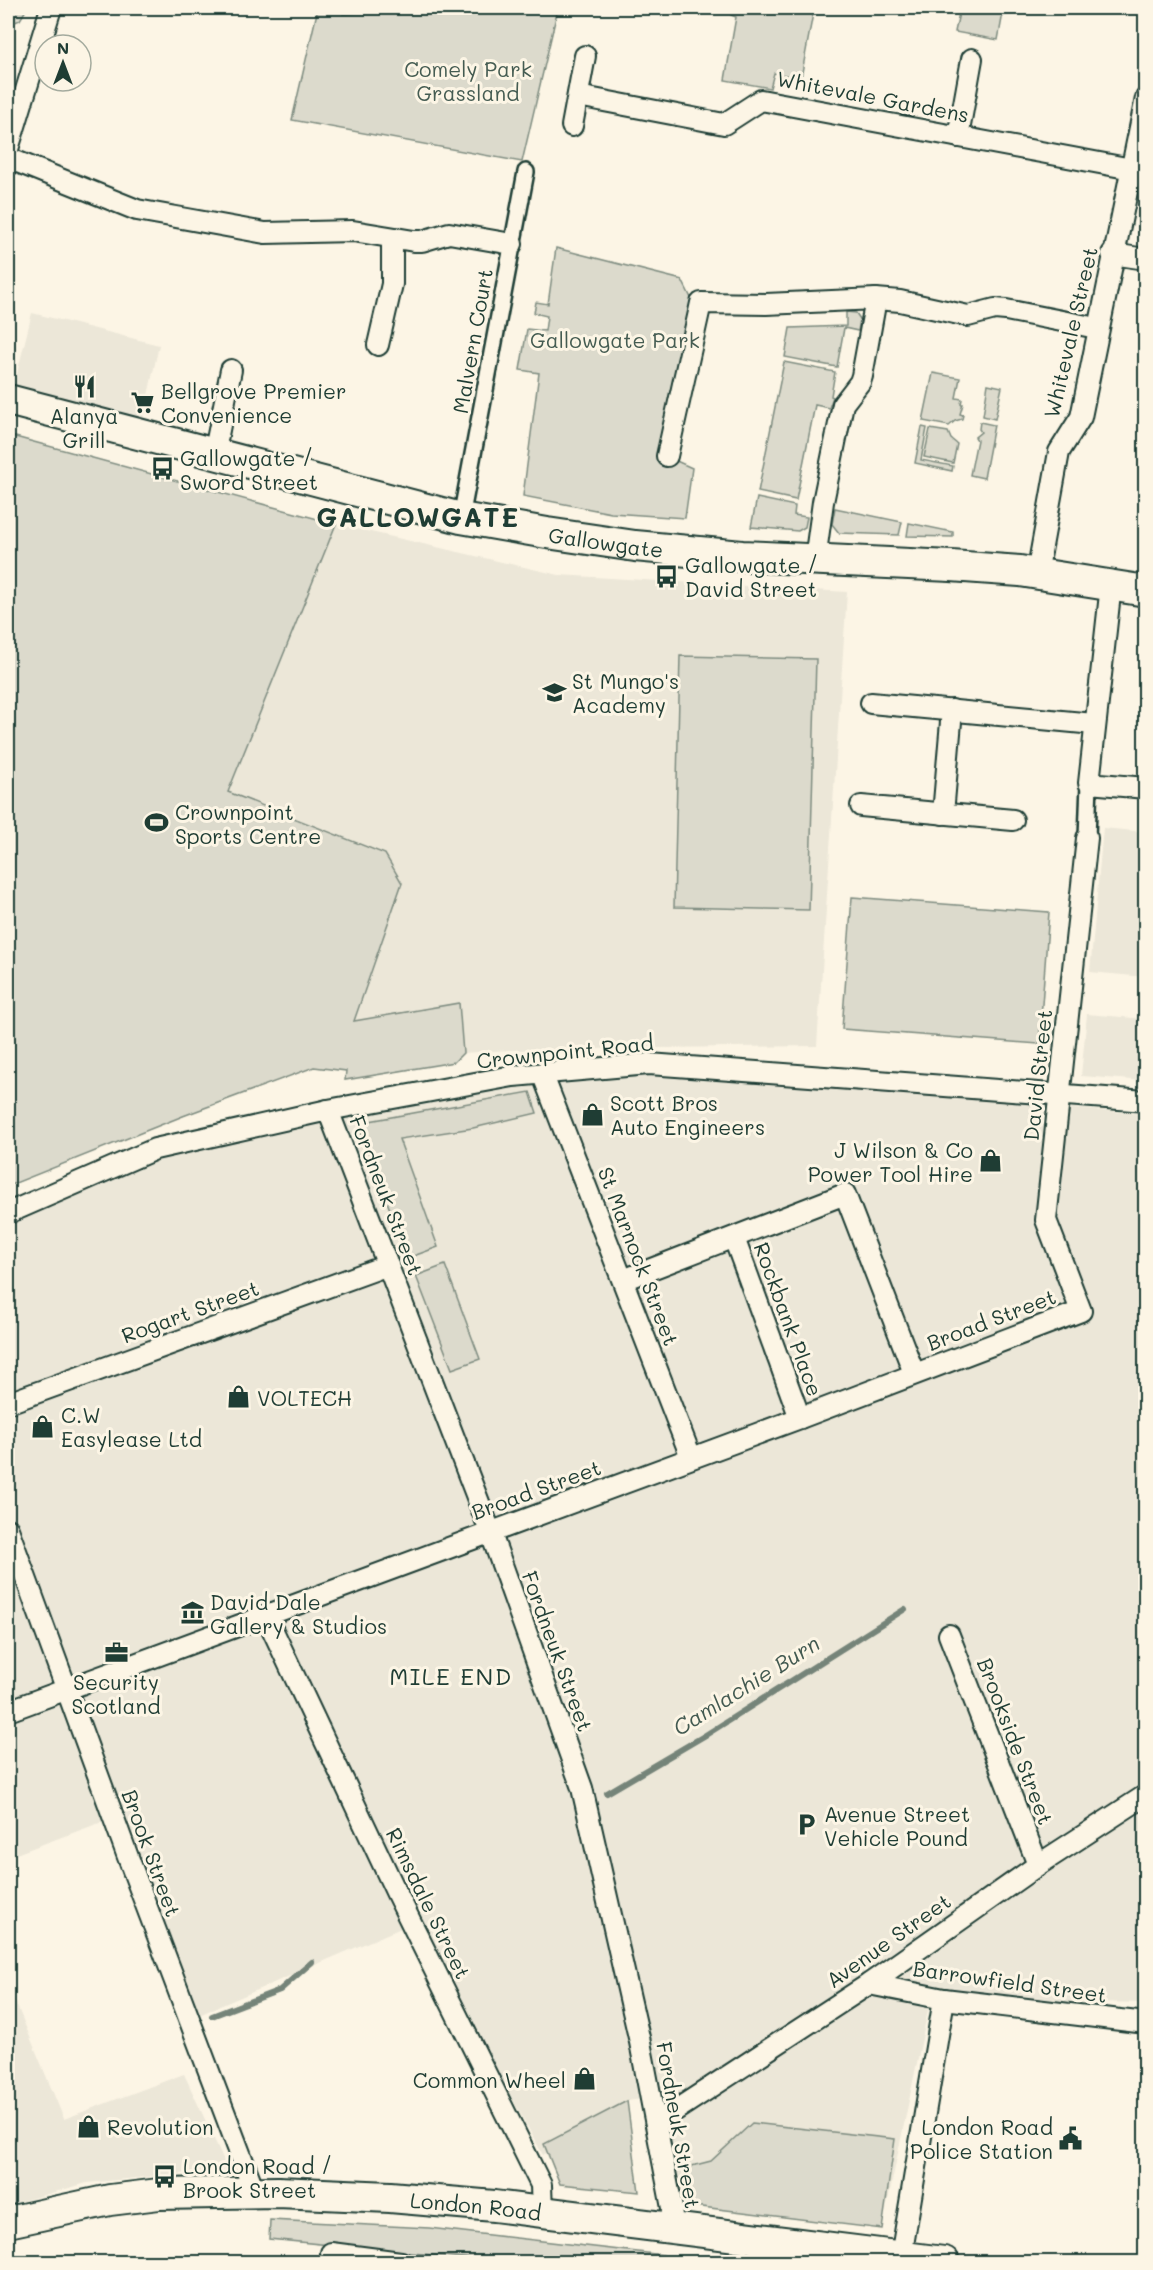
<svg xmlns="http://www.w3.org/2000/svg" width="1153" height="2270" font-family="Mali,sans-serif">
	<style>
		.built { fill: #ece7d8 }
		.green { fill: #dcdacc; stroke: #7e8c80; stroke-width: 1.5 }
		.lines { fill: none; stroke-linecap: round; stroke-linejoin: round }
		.stream { stroke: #758479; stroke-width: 6 }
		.pedestrian-casing { stroke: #1f3d34; stroke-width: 20 }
		.minor-casing { stroke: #1f3d34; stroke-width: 24 }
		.primary-casing { stroke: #1f3d34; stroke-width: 34 }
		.pedestrian { stroke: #fcf5e5; stroke-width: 15 }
		.minor { stroke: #fcf5e5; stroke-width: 20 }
		.primary { stroke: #fcf5e5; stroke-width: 30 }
		.labels { text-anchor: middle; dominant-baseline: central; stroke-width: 6; stroke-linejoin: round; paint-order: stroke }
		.park-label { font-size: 21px; fill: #455c52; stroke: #fcf5e5 }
		.street-label { font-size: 21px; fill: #1f3d34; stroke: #fcf5e5 }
		.poi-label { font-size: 21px; fill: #1f3d34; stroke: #fcf5e5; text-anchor: start }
		.water-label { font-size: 22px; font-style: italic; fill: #435a51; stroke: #fcf5e5 }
		.quarter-label { font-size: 24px; letter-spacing: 1.5px; fill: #1f3d34; stroke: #fcf5e5 }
		.district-label { font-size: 27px; font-weight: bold; letter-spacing: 1.5px; fill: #1f3d34; stroke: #fcf5e5 }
	</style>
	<rect width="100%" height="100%" fill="#fcf5e5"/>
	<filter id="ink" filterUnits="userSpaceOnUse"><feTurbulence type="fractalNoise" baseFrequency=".0167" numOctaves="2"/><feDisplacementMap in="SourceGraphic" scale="12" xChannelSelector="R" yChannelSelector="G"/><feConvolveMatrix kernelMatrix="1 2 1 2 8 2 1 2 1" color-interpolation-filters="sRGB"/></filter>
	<g filter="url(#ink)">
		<g class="built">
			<path d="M32,313L159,345L140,432L11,398Z"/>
			<path d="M336,524L559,575L847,592L817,1046L511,1050L463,1053L459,1003L354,1022L402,883L385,854L228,793Z"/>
			<path d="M1103,828L1145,832V977L1090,972Z"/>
			<path d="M1087,1014L1145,1019V1081L1081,1076Z"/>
			<path d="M513,1070L825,1074L1041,1106L1145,1114V2003L944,1999L931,1996L882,2229L694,2206L672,2208L651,2098L627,2101L543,2155L415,1922L199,2015L121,1815L8,1857V1205L189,1133Z"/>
			<path d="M8,1984L64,2119L184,2074L228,2169L87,2183L8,2205Z"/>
		</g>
		<g class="green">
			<path d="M8,8H27L20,20L8,25Z"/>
			<path d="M318,8H343V14L463,8H558L522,162L292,120Z"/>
			<path d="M732,8H814L801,78L774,73L770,88L725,80L736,17L731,15Z"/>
			<path d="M960,8H1004L998,40L955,32Z"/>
			<path d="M556,248L682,280L695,306L663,455L692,468L685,518L611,513L523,496L539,373L520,370L527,329L545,331L547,316L534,313L536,302L548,304Z"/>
			<path d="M846,312L856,313L860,319L858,331L844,328L837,367L785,357L790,328L846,326Z"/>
			<path d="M784,362L835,372L831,396L833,397L829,408L815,405L796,500L758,492Z"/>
			<path d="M933,373L960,378L956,398L962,399L961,404H963L960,414L963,415L962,419L955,421L949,426L923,421Z"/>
			<path d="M988,384L1002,387L995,419L983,416Z"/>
			<path d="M980,422L994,425L984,478L970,475L977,440L975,437L981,432L979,429Z"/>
			<path d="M922,427L927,428L921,460L953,466L952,471L915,463Z"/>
			<path d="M930,429L948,432L951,439L957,444L953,463L924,457Z"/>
			<path d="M8,435L336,524L228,792L385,854L402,883L354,1021L459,1003L463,1053L454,1062L345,1080L346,1071L314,1067L183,1116L8,1186Z"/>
			<path d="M757,498L795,506L794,515L807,517L805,527L798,531L751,527Z"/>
			<path d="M835,508L902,522L899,535L839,533L832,524Z"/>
			<path d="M909,523L953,532V537L907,536Z"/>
			<path d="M680,656L816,659L809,910L674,907Z"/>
			<path d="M852,897L1049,912L1039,1044L842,1029Z"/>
			<path d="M530,1092L537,1113L473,1128L399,1139L438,1247L408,1258L360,1129L364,1122Z"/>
			<path d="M445,1265L480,1359L452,1369L416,1276Z"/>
			<path d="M627,2101L639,2192L560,2184L544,2144Z"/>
			<path d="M752,2123L895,2139L882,2229L694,2206L684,2168L711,2161Z"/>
			<path d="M270,2220L429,2228L663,2255V2262H504L269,2239Z"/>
		</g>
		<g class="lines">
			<g class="stream">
				<path d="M607,1793L704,1736L905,1609"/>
				<path d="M212,2016L280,1990L312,1962"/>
			</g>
			<defs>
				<g id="pedestrian">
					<path d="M461,518L526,172"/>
					<path d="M1087,838L1089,783"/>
				</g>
				<g id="minor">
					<path d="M578,96L724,124L761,100L1132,169"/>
					<path d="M572,126L585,56"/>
					<path d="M958,137L972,59"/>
					<path d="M8,149L51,8"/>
					<path d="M8,158L137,210L265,233L353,231L414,241H422L449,233L512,244"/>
					<path d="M1112,254L1146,259"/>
					<path d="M378,345L392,284V238"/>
					<path d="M214,455L231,370"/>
					<path d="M667,456L701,303L766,304L876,299L900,301L968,316L995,309L1006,310L1097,328"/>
					<path d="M815,560L823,502L843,404L860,382L862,376L876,299"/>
					<path d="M1037,574L1059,452L1081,417L1146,98"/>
					<path d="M1111,585L1089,783L1146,788"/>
					<path d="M871,703L1094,724"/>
					<path d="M861,806L1013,820"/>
					<path d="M943,814L952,710"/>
					<path d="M542,1073L691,1457"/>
					<path d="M328,1110L490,1531L582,1788L640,2042L672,2208L671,2228"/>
					<path d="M8,1213L155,1149L328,1110L513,1076L649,1064L1146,1101"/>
					<path d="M734,1238L800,1418"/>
					<path d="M623,1280L845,1194L914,1373"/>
					<path d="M8,1403L388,1265"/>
					<path d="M8,1529L132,1868L255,2193"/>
					<path d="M266,1616L397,1894L541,2185L542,2212"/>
					<path d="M949,1635L1038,1865"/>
					<path d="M8,1711L800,1418L1081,1311L1046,1220L1087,838"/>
					<path d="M869,1984L944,1999L1146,2023"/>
					<path d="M656,2123L869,1984L1038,1865L1146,1795"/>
					<path d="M331,2253L401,2262"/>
					<path d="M901,2257L944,1999"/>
				</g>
				<g id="primary">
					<path id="s1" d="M8,400L461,518L547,533L635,546L742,556L951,566L1020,571L1146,591"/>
					<path id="s2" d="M8,2222L110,2200L159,2194L278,2192L390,2197L494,2206L944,2262"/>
				</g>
			</defs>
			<use href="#pedestrian" class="pedestrian-casing"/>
			<use href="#minor" class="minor-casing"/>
			<use href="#primary" class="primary-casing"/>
			<use href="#pedestrian" class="pedestrian"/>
			<use href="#minor" class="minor"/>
			<use href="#primary" class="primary"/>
		</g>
	</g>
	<defs>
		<symbol id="restaurant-bare" viewBox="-9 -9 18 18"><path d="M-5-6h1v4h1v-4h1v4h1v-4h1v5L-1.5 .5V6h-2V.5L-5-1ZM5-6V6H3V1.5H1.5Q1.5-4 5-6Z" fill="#1f3d34" stroke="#fcf5e5" stroke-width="2.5" paint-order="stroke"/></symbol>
		<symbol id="supermarket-bare" viewBox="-9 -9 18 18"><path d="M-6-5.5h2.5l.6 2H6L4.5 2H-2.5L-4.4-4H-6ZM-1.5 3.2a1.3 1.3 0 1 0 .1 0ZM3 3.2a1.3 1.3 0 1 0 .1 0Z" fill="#1f3d34" stroke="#fcf5e5" stroke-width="2.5" paint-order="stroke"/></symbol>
		<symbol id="bus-bare" viewBox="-9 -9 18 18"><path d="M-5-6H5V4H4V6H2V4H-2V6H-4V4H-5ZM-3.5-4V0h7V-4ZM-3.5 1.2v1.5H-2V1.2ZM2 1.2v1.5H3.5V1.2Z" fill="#1f3d34" stroke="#fcf5e5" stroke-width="2.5" paint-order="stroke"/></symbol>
		<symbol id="school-bare" viewBox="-9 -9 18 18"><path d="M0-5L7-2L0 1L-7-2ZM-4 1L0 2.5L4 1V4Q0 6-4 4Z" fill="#1f3d34" stroke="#fcf5e5" stroke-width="2.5" paint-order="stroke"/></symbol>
		<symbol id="stadium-bare" viewBox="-9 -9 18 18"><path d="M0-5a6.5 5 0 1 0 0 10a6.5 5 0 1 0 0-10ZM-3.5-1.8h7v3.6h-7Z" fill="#1f3d34" stroke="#fcf5e5" stroke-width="2.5" paint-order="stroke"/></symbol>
		<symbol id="shop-bare" viewBox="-9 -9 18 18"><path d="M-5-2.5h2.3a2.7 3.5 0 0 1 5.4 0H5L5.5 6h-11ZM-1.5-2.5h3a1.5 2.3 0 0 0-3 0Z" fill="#1f3d34" stroke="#fcf5e5" stroke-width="2.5" paint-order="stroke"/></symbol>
		<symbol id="museum-bare" viewBox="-9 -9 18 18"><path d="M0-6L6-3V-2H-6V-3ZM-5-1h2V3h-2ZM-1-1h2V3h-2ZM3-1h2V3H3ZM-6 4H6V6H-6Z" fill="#1f3d34" stroke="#fcf5e5" stroke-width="2.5" paint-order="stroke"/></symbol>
		<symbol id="office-bare" viewBox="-9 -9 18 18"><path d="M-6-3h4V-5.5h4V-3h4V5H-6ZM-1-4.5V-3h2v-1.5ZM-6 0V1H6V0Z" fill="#1f3d34" stroke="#fcf5e5" stroke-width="2.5" paint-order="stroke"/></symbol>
		<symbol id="parking-bare" viewBox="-9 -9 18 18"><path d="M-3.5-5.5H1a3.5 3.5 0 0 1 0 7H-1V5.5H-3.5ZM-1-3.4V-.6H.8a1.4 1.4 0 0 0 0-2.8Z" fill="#1f3d34" stroke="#fcf5e5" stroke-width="2.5" paint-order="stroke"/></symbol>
		<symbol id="civic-bare" viewBox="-9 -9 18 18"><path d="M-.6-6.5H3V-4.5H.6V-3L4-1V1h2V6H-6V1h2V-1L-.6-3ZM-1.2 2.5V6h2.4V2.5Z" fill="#1f3d34" stroke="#fcf5e5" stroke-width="2.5" paint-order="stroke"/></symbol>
	</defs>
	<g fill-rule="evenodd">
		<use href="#restaurant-bare" x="68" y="370" width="33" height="33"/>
		<use href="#supermarket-bare" x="126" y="386" width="33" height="33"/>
		<use href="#bus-bare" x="146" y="452" width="33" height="33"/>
		<use href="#bus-bare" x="650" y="560" width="33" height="33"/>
		<use href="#school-bare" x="538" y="676" width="33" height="33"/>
		<use href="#stadium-bare" x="140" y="806" width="33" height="33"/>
		<use href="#shop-bare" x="576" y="1098" width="33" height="33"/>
		<use href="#shop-bare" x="974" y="1144" width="33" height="33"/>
		<use href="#shop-bare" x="222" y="1380" width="33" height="33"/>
		<use href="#shop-bare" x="26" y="1410" width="33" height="33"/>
		<use href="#museum-bare" x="176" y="1596" width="33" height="33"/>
		<use href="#office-bare" x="100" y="1636" width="33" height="33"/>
		<use href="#parking-bare" x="790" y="1808" width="33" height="33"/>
		<use href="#shop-bare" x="568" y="2062" width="33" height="33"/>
		<use href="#shop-bare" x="72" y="2110" width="33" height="33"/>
		<use href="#civic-bare" x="1054" y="2122" width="33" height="33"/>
		<use href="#bus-bare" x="148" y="2160" width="33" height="33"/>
	</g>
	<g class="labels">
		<g class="park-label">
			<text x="468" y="68">Comely Park<tspan x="468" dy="24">Grassland</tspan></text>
			<text x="615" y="339">Gallowgate Park</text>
		</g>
		<g class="street-label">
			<text transform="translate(873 96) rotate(11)">Whitevale Gardens</text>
			<text transform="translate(1070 332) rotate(-77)">Whitevale Street</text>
			<text transform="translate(472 341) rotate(-80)">Malvern Court</text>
			<text stroke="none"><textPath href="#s1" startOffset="615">Gallowgate</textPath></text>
			<text transform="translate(565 1051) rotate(-6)">Crownpoint Road</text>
			<text transform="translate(1037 1075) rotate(-84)">David Street</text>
			<text transform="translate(387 1195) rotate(69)">Fordneuk Street</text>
			<text transform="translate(639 1256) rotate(69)">St Marnock Street</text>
			<text transform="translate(190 1311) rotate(-20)">Rogart Street</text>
			<text transform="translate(789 1319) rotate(70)">Rockbank Place</text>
			<text transform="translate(991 1319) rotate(-21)">Broad Street</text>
			<text transform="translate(536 1489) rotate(-20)">Broad Street</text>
			<text transform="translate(558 1651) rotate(70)">Fordneuk Street</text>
			<text transform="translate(1016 1741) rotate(69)">Brookside Street</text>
			<text transform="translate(152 1853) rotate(70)">Brook Street</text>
			<text transform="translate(429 1903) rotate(64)">Rimsdale Street</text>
			<text transform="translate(888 1940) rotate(-35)">Avenue Street</text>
			<text transform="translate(1010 1981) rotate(8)">Barrowfield Street</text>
			<text transform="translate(679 2125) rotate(80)">Fordneuk Street</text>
			<text stroke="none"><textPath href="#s2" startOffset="471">London Road</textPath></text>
		</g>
		<g class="poi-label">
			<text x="161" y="390">Bellgrove Premier<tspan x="161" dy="24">Convenience</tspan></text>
			<text x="84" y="415" text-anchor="middle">Alanya<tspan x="84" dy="24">Grill</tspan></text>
			<text x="180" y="457">Gallowgate /<tspan x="180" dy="24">Sword Street</tspan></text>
			<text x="685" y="564">Gallowgate /<tspan x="685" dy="24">David Street</tspan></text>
			<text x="572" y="680">St Mungo's<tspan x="572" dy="24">Academy</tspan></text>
			<text x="175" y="811">Crownpoint<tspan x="175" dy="24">Sports Centre</tspan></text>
			<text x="610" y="1102">Scott Bros<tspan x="610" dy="24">Auto Engineers</tspan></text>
			<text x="973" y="1149" text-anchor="end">J Wilson &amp; Co<tspan x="973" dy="24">Power Tool Hire</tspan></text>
			<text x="257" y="1397">VOLTECH</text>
			<text x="61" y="1414">C.W<tspan x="61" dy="24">Easylease Ltd</tspan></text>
			<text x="210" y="1601">David Dale<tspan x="210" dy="24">Gallery &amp; Studios</tspan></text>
			<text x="116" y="1681" text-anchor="middle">Security<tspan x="116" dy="24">Scotland</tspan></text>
			<text x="824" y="1813">Avenue Street<tspan x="824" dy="24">Vehicle Pound</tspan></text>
			<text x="566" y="2079" text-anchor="end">Common Wheel</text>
			<text x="107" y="2126">Revolution</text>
			<text x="1053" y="2126" text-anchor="end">London Road<tspan x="1053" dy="24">Police Station</tspan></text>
			<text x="183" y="2165">London Road /<tspan x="183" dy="24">Brook Street</tspan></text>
		</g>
		<g class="water-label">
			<text transform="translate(746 1685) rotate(-32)">Camlachie Burn</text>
		</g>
		<g class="quarter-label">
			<text x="451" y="1675">MILE END</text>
		</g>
		<g class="district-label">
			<text x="418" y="516">GALLOWGATE</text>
		</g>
	</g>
	<rect width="1153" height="2270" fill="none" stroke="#fcf5e5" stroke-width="30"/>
	<rect x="15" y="15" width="1123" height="2240" fill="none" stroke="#1f3d34" stroke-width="2" filter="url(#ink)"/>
	<g transform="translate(63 63)"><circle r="28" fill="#fcf5e5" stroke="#a4ab9e" stroke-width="1.5"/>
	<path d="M0-4.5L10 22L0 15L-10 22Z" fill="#1f3d34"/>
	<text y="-9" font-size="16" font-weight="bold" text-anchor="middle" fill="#1f3d34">N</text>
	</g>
</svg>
